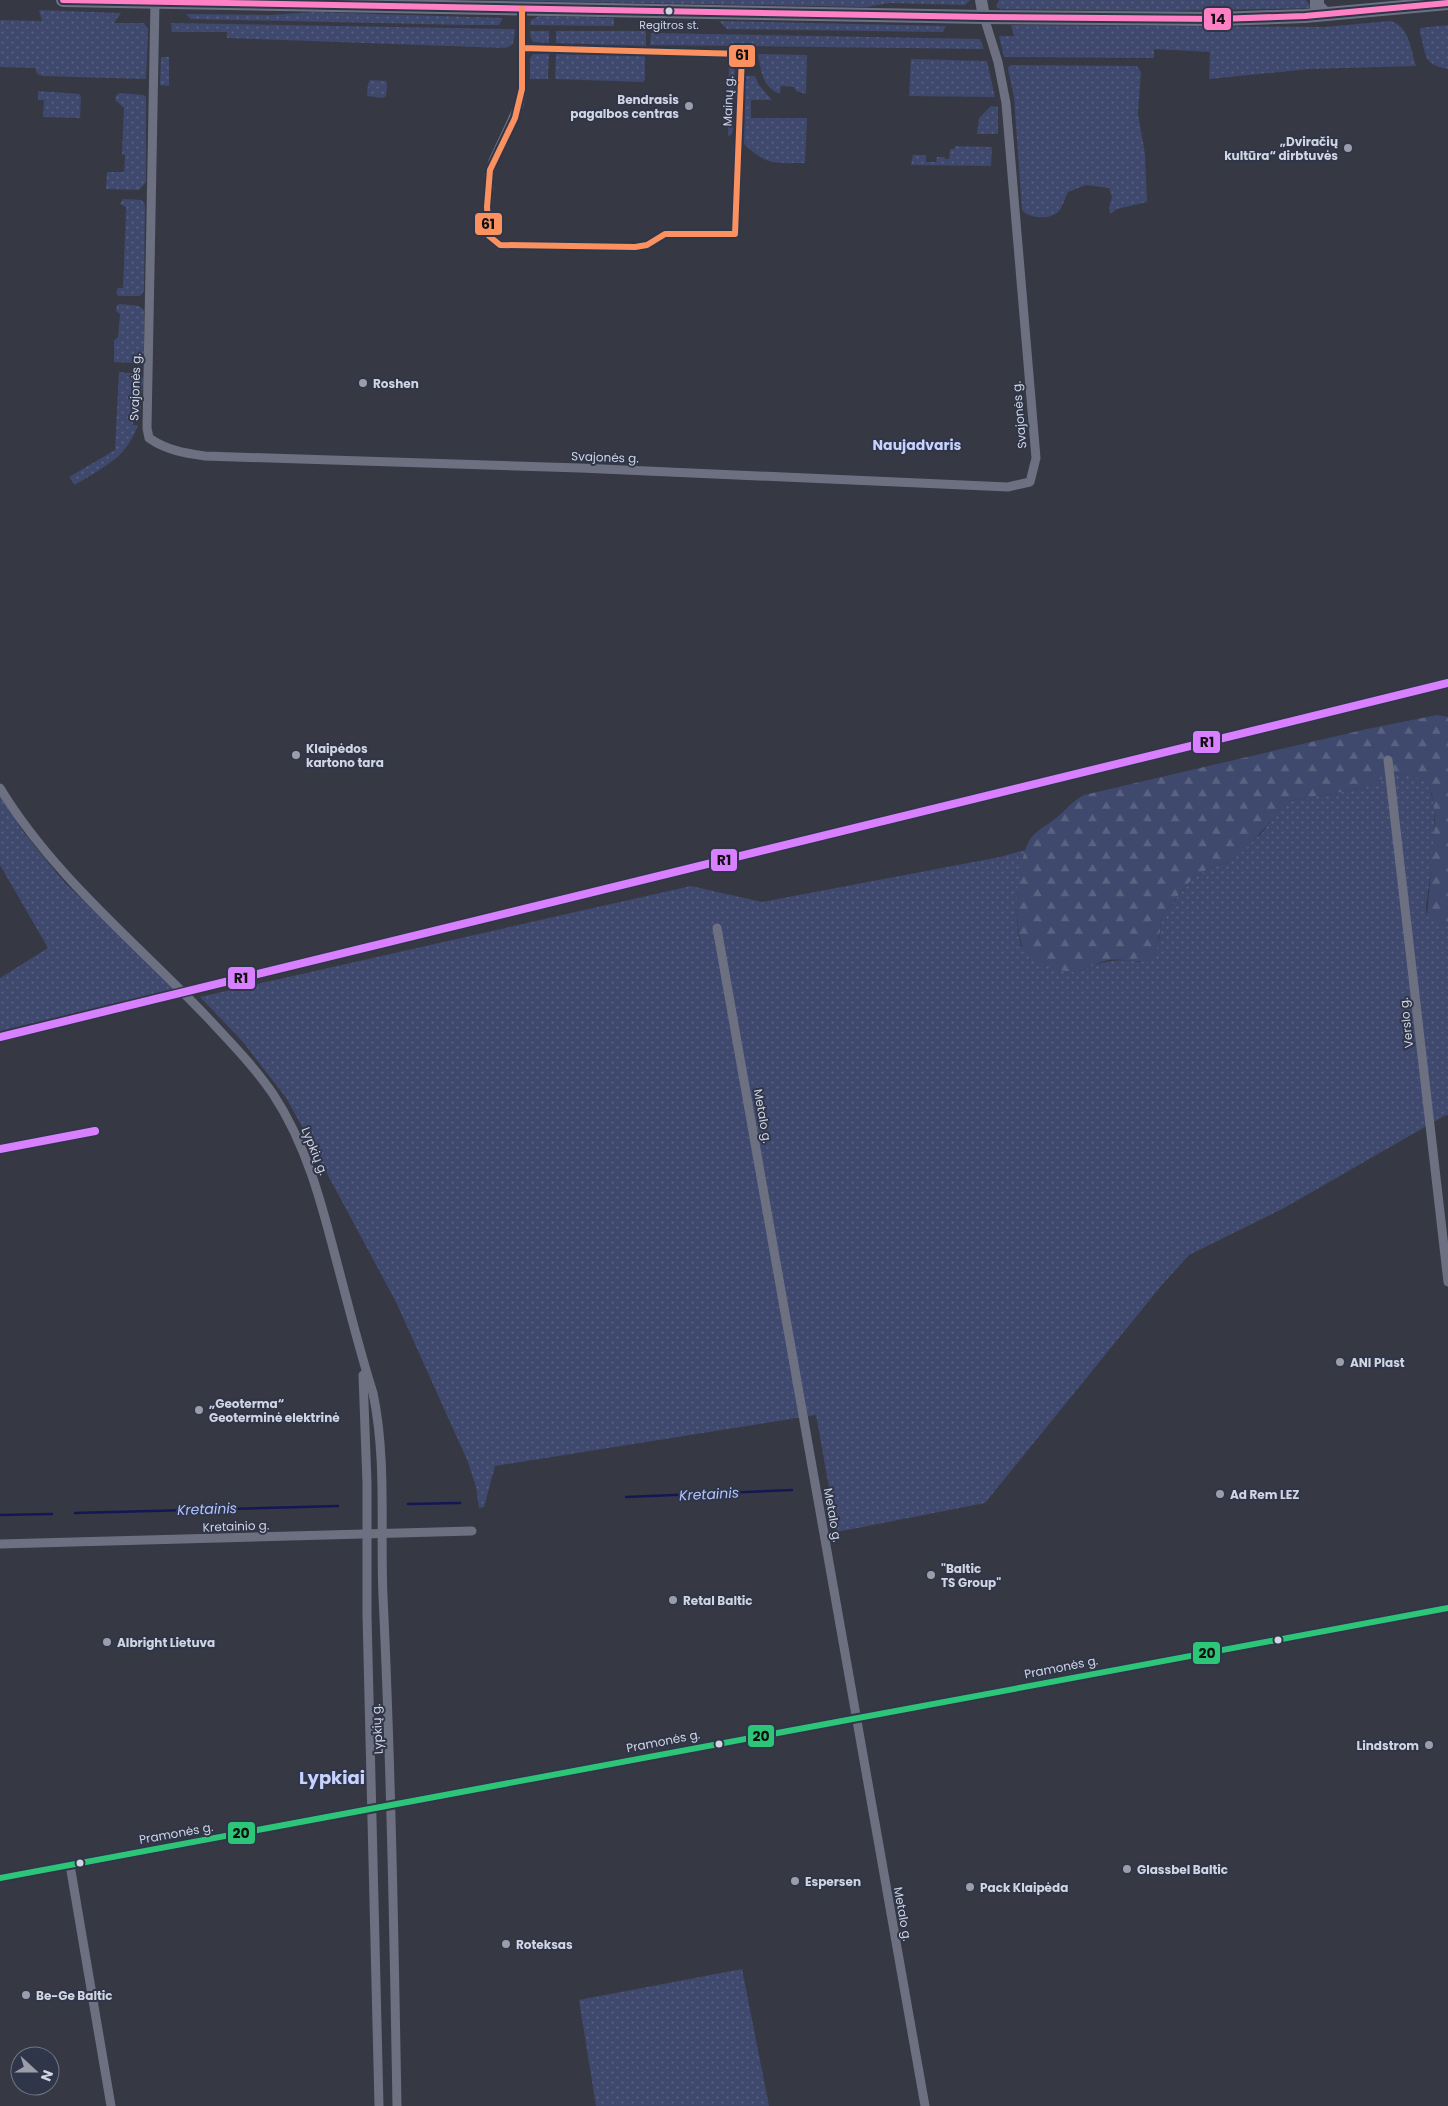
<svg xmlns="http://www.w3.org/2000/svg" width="1448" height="2106" font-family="Poppins,sans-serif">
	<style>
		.grass { fill: url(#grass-dots) }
		.forest { fill: url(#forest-firs) }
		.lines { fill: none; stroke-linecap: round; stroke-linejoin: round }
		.stream { stroke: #151755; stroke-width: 2.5 }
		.street { stroke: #6c7081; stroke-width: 9 }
		.secondary { stroke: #6e7385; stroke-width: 12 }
		.primary { stroke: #6c7083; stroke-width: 14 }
		.rail-casing { stroke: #72747f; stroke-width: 4.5 }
		.rail { stroke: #303649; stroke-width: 2.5; stroke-dasharray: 8; stroke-linecap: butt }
		.bus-1-casing { stroke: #303649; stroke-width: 10 }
		.bus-2-casing { stroke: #303649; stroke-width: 10 }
		.bus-3-casing { stroke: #303649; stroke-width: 10 }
		.bus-1 { stroke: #2dc577; stroke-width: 6 }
		.bus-2 { stroke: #ff80c5; stroke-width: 6 }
		.bus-3 { stroke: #fa915f; stroke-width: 6 }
		.rail-1-casing { stroke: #303649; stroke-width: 11 }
		.rail-1 { stroke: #d880ff; stroke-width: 8 }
		.bus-dot { fill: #d1d5e2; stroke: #303649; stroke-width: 2 }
		.poi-dot { fill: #9b9eaa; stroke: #303649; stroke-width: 2 }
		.labels { text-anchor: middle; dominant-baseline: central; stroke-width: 4; stroke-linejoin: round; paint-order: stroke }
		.bus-label { font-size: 11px; fill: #d1d5e2; stroke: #303649 }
		.poi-label { font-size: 12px; font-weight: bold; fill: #d1d5e2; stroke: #303649; text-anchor: start }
		.street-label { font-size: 12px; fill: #d1d5e2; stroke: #303649 }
		.neighbourhood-label { font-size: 14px; font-weight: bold; fill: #c7d3fe; stroke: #303649 }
		.water-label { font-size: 14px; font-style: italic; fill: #b1c2ff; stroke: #303649 }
		.district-label { font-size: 18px; font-weight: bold; fill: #c7d3fe; stroke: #303649 }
		.line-badge { stroke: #303649; stroke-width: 2 }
		.pale-badge-label { font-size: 14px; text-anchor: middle; font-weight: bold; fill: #111 }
	</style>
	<defs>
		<pattern id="grass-dots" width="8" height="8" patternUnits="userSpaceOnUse" patternTransform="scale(1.25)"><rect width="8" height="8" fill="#3f486d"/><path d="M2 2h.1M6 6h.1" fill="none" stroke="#5a6282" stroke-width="1.8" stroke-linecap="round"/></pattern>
		<pattern id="forest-firs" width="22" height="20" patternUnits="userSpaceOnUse" patternTransform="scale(1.25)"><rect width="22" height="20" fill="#3f486d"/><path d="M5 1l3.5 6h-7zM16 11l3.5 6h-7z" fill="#5a6282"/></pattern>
	</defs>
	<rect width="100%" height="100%" fill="#363943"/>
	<g class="grass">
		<path d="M484,0H970L965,5L889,3L866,7Z"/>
		<path d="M999,0H1306L1312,8L1169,11L1000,9L996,6Z"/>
		<path d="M39,10L121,13L114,23H144L148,29L146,79L43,76L37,74L35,68L0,67V20L42,21Z"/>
		<path d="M314,12L503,18L499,25H466L191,19L186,14L271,15Z"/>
		<path d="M539,16L614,18V26L530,25L531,20Z"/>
		<path d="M719,21L946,26L943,32L727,29Z"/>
		<path d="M1390,21C1409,25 1411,50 1416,66L1310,69L1209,79L1210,52L1154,49V58L1004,57L999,36H1014L1011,25L1325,27Z"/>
		<path d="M171,23L515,29L514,40L512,45L505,48L227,38V32H172Z"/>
		<path d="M1448,25V69C1422,64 1427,56 1420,33V28Z"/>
		<path d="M530,31H549V43L533,42L531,38Z"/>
		<path d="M556,31H646V46L556,43Z"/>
		<path d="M651,33L980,39L984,49L650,45Z"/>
		<path d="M533,54H549L548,79H530V58Z"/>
		<path d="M556,54L645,56V80L642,82L555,79Z"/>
		<path d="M758,54L807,55L806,94L796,91L794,87L781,86L780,94C762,87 761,71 758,54Z"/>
		<path d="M161,57H169V86L160,85Z"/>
		<path d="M729,58L735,64L733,129L731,135L728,136Z"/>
		<path d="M911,59L987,61L995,97L909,96Z"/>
		<path d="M1012,65L1137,66L1141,72L1138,114L1145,154L1147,202L1117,209L1110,214L1109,207L1112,197L1109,188L1086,185L1068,192C1065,198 1063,206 1059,211C1051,220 1029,219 1022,210L1014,97L1008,70L1009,66Z"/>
		<path d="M745,76H755L759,85L772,100H751V118H807L805,163C775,163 767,166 744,144Z"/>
		<path d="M370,80L386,81L387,83L386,96L383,98L367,96L368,84Z"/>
		<path d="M38,91L79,94L81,97L80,118L43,117L44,100H38Z"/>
		<path d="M119,93L144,95L146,97V182L139,190L106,189L107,172H124L125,155L122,154L124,108L115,100L116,96Z"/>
		<path d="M991,106L998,107V134H977L979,118Z"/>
		<path d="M955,146L992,147L991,166L911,165L913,155H926V162H936L937,157H945V159H949L950,149H954Z"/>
		<path d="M123,199L142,200L145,205L144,291L140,296H118L116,293L118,288H123L126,207L120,204Z"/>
		<path d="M120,304L139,306L144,310V353L134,363L114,362V340L118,338L120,314L116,311L117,305Z"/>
		<path d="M119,372L140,374L143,378L140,416H133V425H138C126,459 103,467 75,485L69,477L115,450Z"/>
		<path d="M1400,773C1408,775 1419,776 1425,782C1444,800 1429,882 1426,908L1427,916L1448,924V1115L1444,1116L1284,1208L1189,1255L1161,1286L985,1503L837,1532L816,1415L495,1466L484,1507L479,1508L476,1487L468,1462L396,1302L287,1099L243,1042L200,997L691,886L762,902L1000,857L1025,850C1019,882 1012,915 1021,946L1081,971C1102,961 1117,958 1140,962L1159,941L1162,916L1193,878L1208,869L1230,861L1262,833L1279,810L1289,801L1364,788L1386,776Z"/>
		<path d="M0,795L24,833L65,883L177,988L0,1031V978L48,948L0,865Z"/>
		<path d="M742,1969L769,2106H596L579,2000Z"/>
	</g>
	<path class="forest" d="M1437,715L1448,717V924L1434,923L1427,916L1435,821L1432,794L1425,782L1413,776L1400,773L1386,776L1364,788L1289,801L1245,850L1230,861L1208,869L1193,878L1183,890L1162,916L1157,952L1150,961C1135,963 1122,958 1108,960C1099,962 1091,967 1083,970C1068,976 1041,965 1029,955C1009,941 1017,856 1031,838C1037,830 1047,825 1055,819C1065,811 1072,801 1084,795L1367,729Z"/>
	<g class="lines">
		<g class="stream">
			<path d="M626,1497L792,1490"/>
			<path d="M408,1504L460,1503"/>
			<path d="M75,1513L338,1506"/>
			<path d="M0,1515L52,1514"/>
		</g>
		<g class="street">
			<path d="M155,2L147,428L149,438C166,450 184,453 205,456L580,468L1008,487L1030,482L1036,458L1006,103L998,62L984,17"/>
			<path d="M522,48L742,54L735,234H720"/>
			<path d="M489,176L493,161L519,105L522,89V9"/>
			<path d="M489,187L487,207L489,236L500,245L635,247L647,245L665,234H712"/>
			<path d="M1388,760L1448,1282"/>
			<path d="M0,788C54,877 136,942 207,1017C230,1042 254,1066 273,1094C306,1144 321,1201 336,1259C348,1304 359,1349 373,1393C387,1460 380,1529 383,1596C391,1766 394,1936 397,2106"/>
			<path d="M717,928L925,2106"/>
			<path d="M363,1375L367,1483V1615L379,2106"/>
			<path d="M0,1544L472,1531"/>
			<path d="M70,1865L111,2106"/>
			<path d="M0,1878L1448,1608"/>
		</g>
		<path class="secondary" d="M981,0L984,17"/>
		<g class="primary">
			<path d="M63,0L984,17L1217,19L1305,16L1448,3"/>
			<path d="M1317,0V6L1325,14"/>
		</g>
		<defs>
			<path id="rail" d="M0,1149L95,1131"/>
		</defs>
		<use href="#rail" class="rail-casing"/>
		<use href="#rail" class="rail"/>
		<defs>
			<path id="bus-1" d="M0,1878L1448,1608"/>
			<path id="bus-2" d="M63,0L984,17L1217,19L1305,16L1448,3"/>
			<path id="bus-3" d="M522,9V89L515,118L490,170L487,207L489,236L500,245L635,247L647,245L665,234H735L742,54L522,48"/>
		</defs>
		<use href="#bus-1" class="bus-1-casing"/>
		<use href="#bus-2" class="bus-2-casing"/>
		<use href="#bus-3" class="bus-3-casing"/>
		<use href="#bus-1" class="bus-1"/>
		<use href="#bus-2" class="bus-2"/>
		<use href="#bus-3" class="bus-3"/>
		<defs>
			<g id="rail-1">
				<path d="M0,1037L1448,683"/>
				<path d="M0,1149L95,1131"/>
			</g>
		</defs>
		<use href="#rail-1" class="rail-1-casing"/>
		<use href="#rail-1" class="rail-1"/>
	</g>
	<g class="bus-dot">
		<circle cx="669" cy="11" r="4.5"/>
		<circle cx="1278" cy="1640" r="4.5"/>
		<circle cx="719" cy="1744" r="4.5"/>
		<circle cx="80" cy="1863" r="4.5"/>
	</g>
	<g class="poi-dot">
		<circle cx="689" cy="106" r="5"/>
		<circle cx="1348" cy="148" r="5"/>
		<circle cx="363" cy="383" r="5"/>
		<circle cx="296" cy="755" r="5"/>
		<circle cx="1340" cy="1362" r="5"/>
		<circle cx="199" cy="1410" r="5"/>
		<circle cx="1220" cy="1494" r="5"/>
		<circle cx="931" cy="1575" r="5"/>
		<circle cx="673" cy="1600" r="5"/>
		<circle cx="107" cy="1642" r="5"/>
		<circle cx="1429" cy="1745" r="5"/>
		<circle cx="1127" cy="1869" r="5"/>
		<circle cx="795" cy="1881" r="5"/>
		<circle cx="970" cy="1887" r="5"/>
		<circle cx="506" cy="1944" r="5"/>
		<circle cx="26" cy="1995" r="5"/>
	</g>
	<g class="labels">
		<g class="bus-label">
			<text x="669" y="25">Regitros st.</text>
		</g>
		<g class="poi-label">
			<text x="679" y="99" text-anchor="end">Bendrasis<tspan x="679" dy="14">pagalbos centras</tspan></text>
			<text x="1338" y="141" text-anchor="end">„Dviračių<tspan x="1338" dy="14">kultūra“ dirbtuvės</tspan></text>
			<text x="373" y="383">Roshen</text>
			<text x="306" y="748">Klaipėdos<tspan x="306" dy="14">kartono tara</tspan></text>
			<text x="1350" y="1362">ANI Plast</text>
			<text x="209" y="1403">„Geoterma“<tspan x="209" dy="14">Geoterminė elektrinė</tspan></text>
			<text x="1230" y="1494">Ad Rem LEZ</text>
			<text x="941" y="1568">"Baltic<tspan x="941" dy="14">TS Group"</tspan></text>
			<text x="683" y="1600">Retal Baltic</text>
			<text x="117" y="1642">Albright Lietuva</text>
			<text x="1419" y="1745" text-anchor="end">Lindstrom</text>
			<text x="1137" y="1869">Glassbel Baltic</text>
			<text x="805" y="1881">Espersen</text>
			<text x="980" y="1887">Pack Klaipėda</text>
			<text x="516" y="1944">Roteksas</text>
			<text x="36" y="1995">Be-Ge Baltic</text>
		</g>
		<g class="street-label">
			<text transform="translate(728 101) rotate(-88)">Mainų g.</text>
			<text transform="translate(135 387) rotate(-88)">Svajonės g.</text>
			<text transform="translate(1019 415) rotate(-95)">Svajonės g.</text>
			<text transform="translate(605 457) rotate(2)">Svajonės g.</text>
			<text transform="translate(1406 1023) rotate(-96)">Verslo g.</text>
			<text transform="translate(763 1116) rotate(80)">Metalo g.</text>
			<text transform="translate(315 1151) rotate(68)">Lypkių g.</text>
			<text transform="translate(833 1515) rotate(80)">Metalo g.</text>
			<text transform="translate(236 1526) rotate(-2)">Kretainio g.</text>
			<text transform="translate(1061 1667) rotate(-11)">Pramonės g.</text>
			<text transform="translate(377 1729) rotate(-93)">Lypkių g.</text>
			<text transform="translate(663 1741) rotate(-11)">Pramonės g.</text>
			<text transform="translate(176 1833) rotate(-10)">Pramonės g.</text>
			<text transform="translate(903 1914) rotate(80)">Metalo g.</text>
		</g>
		<g class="neighbourhood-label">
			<text x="917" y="445">Naujadvaris</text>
		</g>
		<g class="water-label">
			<text transform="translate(709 1494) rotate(-3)">Kretainis</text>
			<text transform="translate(207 1509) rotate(-2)">Kretainis</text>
		</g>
		<g class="district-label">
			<text x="332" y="1777">Lypkiai</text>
		</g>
	</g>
	<g class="line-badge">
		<rect x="1203" y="7" width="29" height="24" rx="5" fill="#ff80c5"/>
		<rect x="728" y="44" width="28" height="24" rx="5" fill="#fa915f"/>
		<rect x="474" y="212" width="29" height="24" rx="5" fill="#fa915f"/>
		<rect x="1192" y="730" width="29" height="24" rx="5" fill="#d880ff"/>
		<rect x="710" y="848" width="28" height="24" rx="5" fill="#d880ff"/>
		<rect x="227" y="966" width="29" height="24" rx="5" fill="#d880ff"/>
		<rect x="1192" y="1641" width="29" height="24" rx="5" fill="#2dc577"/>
		<rect x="747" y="1724" width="28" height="24" rx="5" fill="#2dc577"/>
		<rect x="227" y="1821" width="29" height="24" rx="5" fill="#2dc577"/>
	</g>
	<g class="pale-badge-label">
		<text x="1218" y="24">14</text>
		<text x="742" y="60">61</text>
		<text x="488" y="229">61</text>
		<text x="1207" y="747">R1</text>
		<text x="724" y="865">R1</text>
		<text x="241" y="983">R1</text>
		<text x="1207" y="1658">20</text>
		<text x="761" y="1741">20</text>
		<text x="241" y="1838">20</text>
	</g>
	<g transform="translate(35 2071) rotate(111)"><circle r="24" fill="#303649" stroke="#707686"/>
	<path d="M0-4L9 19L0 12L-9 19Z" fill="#9b9eaa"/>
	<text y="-8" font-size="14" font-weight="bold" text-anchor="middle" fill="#d1d5e2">N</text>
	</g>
</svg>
